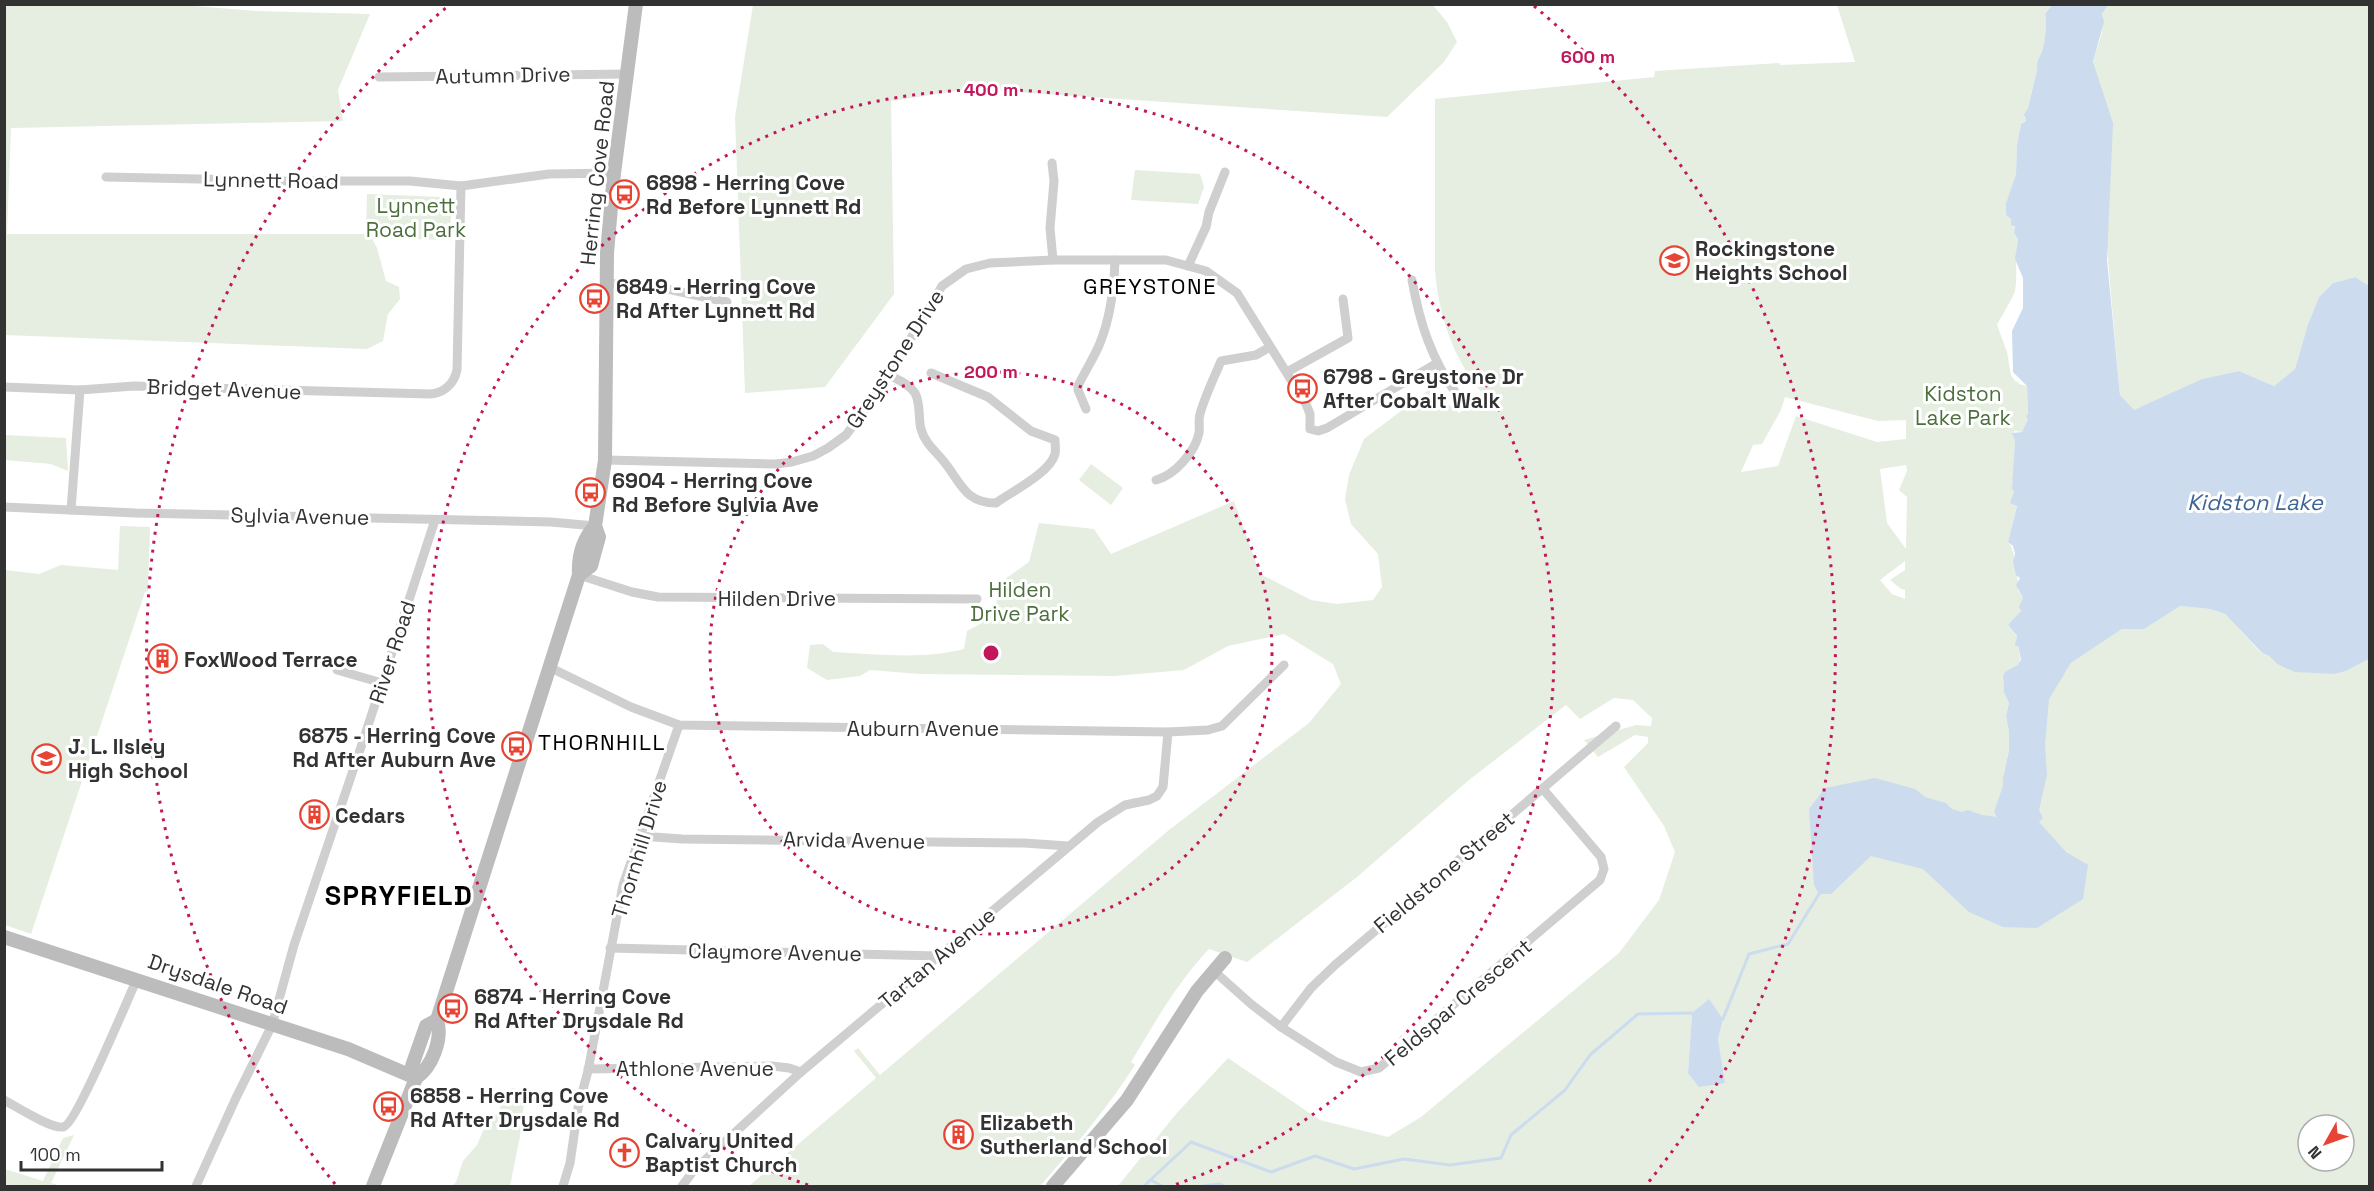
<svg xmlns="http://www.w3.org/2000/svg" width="2374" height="1191" font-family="'Space Grotesk',sans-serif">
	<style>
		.green { fill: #e5eee0; fill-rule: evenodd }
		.water { fill: #ccdbee }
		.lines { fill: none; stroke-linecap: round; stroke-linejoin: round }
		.stream { stroke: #ccdbee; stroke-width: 3 }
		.street { stroke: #cfcfcf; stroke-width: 9 }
		.secondary { stroke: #bcbcbc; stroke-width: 14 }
		.ring { fill: none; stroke: #c2185b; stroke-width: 3; stroke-dasharray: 3 6 }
		.labels { text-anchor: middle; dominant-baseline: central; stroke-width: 6; stroke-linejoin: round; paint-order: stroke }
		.street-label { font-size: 21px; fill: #323232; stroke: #fff }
		.poi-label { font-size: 21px; font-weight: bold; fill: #323232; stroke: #fff; text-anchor: start }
		.park-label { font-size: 21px; fill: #4c6f3d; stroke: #fff }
		.neighbourhood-label { font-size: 22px; letter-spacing: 1.5px; fill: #000; stroke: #fff }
		.water-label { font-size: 22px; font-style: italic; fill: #3d6596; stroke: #fff }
		.district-label { font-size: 27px; font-weight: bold; letter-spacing: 1.5px; fill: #000; stroke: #fff }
		.centre { fill: #c2185b; stroke: #fff; stroke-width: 3 }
		.ring-label { font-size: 18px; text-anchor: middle; font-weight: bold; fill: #c2185b; stroke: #fff; stroke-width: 6; stroke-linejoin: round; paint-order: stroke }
	</style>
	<rect width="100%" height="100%" fill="#fff"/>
	<g class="green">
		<path d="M1432,4L1447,22L1457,42L1444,62L1387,117L970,89L891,101L894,294L825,387L745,393L735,117L753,5Z"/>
		<path d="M182,5L256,11L370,14L338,90L343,121L11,128L7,234H366L367,194L443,197L452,206L449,240L372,238L377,248L386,281L399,287L400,299L388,314L383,341L367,349L5,335V5Z"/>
		<path d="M1837,5H2052L2045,14C2047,23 2045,43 2042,51C2039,59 2036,62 2037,70L2028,108L2024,117L2026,121L2021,124L2017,145L2016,174L2006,203V215L2011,219V225L2015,228L2014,233L2018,239C2014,257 2018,274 2015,291C2014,296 2000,319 1997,325L2007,352L2011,375L2016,382L2018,381L2019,384L2027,386L2028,419L2022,432L2014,431L2013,435L2015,441L2014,478L2012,483L2014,492L2011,503L2017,505L2008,542C2015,548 2019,580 2018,590L2023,598L2020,614L2008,625L2017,637L2016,646H2018L2020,657L2019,665L2006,671L2003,675L2004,693L2009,703L2006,716L2009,732V750L2003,778L2038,827L2035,703L2065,673L2071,663L2122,629L2144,628L2180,606L2210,609L2225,614L2261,653L2269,656L2277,664L2335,674L2346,671L2369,659V1186H1118L1176,1114L1228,1058L1320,1120L1388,1137L1421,1117L1619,953L1659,900L1675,852L1664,826L1624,767L1648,743V737L1635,735L1598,757L1584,740L1636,725L1651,726L1652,718L1633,700L1614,698L1580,719L1566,705L1469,780L1357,877L1247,962L1209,949C1177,983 1155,1022 1131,1062L1135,1065C1107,1109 1074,1147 1040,1186H749L876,1078L854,1051L858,1048L880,1075L1169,830L1309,723L1341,684L1333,664L1284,634L1228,646L1184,670L1115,676L920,674L870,670L860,676L827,680L807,668L810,645L823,644L833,652C878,654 921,660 964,649L967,631L982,623L981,622C996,615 1000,602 994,587L1029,562L1039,523L1094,529L1111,554L1234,501L1260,574L1311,600L1337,604L1373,600L1382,587L1378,554L1351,524L1345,499L1349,475L1364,439L1430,389L1459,413L1482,393C1453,358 1439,316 1435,271V99L1654,77L1655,71L1779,63L1780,65L1855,62ZM1785,397L1878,421L1906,420V439L1877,442L1796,416L1778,466L1741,472L1753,445L1762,444L1781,410ZM1906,465L1907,471L1899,490L1907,497L1906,549L1887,523L1880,469ZM1905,561V570L1890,580L1901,589L1905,590V599L1892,594L1880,580ZM1709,1000L1723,1019L1718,1040L1688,1073L1692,1013ZM2308,1125H2344V1161H2308Z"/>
		<path d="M2108,5H2369V286L2354,277L2333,283L2319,297L2308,324L2295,369L2274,386L2239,371L2202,379L2134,411L2120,395C2110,287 2101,179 2093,71C2092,52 2107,33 2102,14Z"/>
		<path d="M1135,170L1200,174L1204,187L1198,204L1131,200Z"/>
		<path d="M5,435L66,438L68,471L51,464L5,460Z"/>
		<path d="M1091,464L1123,488L1111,505L1079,480Z"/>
		<path d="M120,526L150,527L148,591L145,592L31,934L5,925V570L39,574L61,565L118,570Z"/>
		<path d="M512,1088L527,1091L522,1115L524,1116L510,1186H452L456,1182L463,1161L477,1145L483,1131L499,1110L505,1095Z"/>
		<path d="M74,1135L51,1183L61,1186H5V1169L43,1181L63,1138Z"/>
	</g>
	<g class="water">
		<path d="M2052,5H2108L2102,14L2104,22L2093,62L2113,123L2107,260L2120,395L2134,410L2202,379L2239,371L2274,386L2295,369L2308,324L2319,297L2333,283L2355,277L2369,286V659L2346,671L2335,674L2295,672L2277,664L2269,656L2262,653L2225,614L2210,609L2180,606L2144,629H2122L2071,663L2049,699L2045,745L2047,775L2039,810L2043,818L2039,822L2066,852L2088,865L2083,899L2037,928L2003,927L1969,912L1923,869L1871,856L1831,894H1819L1814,885L1809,809L1825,788L1875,778L1915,789L1925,797L1946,803L1952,809L1962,812L1968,810L1982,815L1997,817L1994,812L2003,786V778L2009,750V732L2006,716L2009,703L2004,693L2003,675L2006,671L2018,665L2021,659L2018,646H2015L2017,636L2008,625L2021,611L2019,607L2023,598L2016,585L2020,578L2016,575L2013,562L2015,554L2013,546L2008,542L2017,506L2010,503L2014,492L2012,488L2015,441L2012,433L2022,432L2028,419L2026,416L2028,414L2027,386L2013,372L2012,331L2023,308V278L2015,259L2018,239L2014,233L2015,227L2011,225V219L2006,215V203L2016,174L2017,145L2021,124L2026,121L2024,115L2028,108L2037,70C2036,62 2039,59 2042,51C2045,43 2047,23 2045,14Z"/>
		<path d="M1709,999L1723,1019L1718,1040L1725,1083L1699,1087L1688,1073L1692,1013Z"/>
	</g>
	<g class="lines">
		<g class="stream">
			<path d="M1723,1019L1749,954L1788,944L1819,894"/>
			<path d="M1151,1180L1162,1186"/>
			<path d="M1144,1186L1191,1142L1271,1172L1315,1156L1354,1169L1404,1159L1450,1165L1501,1158L1511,1135L1565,1090L1590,1055L1638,1014L1692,1013"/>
			<path d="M1202,1186L1220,1184L1224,1186"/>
		</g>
		<g class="street">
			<path d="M379,77L627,74"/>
			<path d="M1052,163L1054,181L1050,228L1053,260"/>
			<path d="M106,177L286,181H410L461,186L549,174L614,173"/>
			<path d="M1188,266L1206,227L1209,212L1225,172"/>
			<path d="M1412,280C1420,324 1431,358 1457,395"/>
			<path d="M607,283L672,290L727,302"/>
			<path d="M1287,372L1348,338L1343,299"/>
			<path d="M889,375C898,380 909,384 915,393C921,404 918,418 921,429C925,444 936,451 945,463C961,483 965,503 996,503C1011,492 1050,473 1055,454C1056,450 1055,445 1055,440L1031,431L988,397L931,373"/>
			<path d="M4,387L80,390L134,386L430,394C444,393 454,384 457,370L461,186"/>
			<path d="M1086,409L1078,390V386C1085,371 1094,358 1100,343C1111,316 1114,289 1115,260"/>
			<path d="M605,460L776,464L792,462L813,456L828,448L846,435L883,385L942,286L966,269L990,263L1053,260H1166L1206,271L1237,293L1306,404L1310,414V429L1318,431L1327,428L1437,363"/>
			<path d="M1156,480C1175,475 1195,452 1199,433C1200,426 1198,420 1200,414C1205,396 1214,378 1221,361L1256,355L1270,347"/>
			<path d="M4,507L136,513L551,522L595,526"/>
			<path d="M71,510L80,390"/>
			<path d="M579,575L632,592L658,597L977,599"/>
			<path d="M549,667L631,707L679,725L1168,732L1208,730L1222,726L1284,665"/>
			<path d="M337,670L382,683"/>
			<path d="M640,836L682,839L1024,843L1068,846"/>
			<path d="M610,948L939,956"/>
			<path d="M1214,971L1251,1004L1281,1027L1336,1062L1361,1072L1379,1068L1600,880L1604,869L1601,857L1543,789"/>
			<path d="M1281,1027L1311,988L1335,965L1616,726"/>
			<path d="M588,1069L772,1066L789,1068L801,1072"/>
			<path d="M4,1100C17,1107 51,1129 63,1127C76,1125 128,998 137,979"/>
			<path d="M196,1186L235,1100L272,1025L294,945L364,738L435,520"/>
			<path d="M563,1186L570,1163L578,1108L588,1071L623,885L679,725"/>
			<path d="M682,1186L694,1170L801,1072L1098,822L1125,805L1149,800L1157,796L1163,787L1168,732"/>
		</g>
		<g class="secondary">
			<path d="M579,575L591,566L599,537L595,526L605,460L607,253L614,173L636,4"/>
			<path d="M4,937L348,1049L416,1078"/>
			<path d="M416,1078L412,1066L426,1026L437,1020"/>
			<path d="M373,1186L416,1078C432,1067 443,1039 437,1020L579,575C578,557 583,539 595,526"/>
			<path d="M1053,1186L1127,1100L1197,991L1225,958"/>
		</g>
	</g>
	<g class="ring">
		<circle cx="991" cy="653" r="281"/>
		<path d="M808 1185A563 563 0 1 1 1174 1185"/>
		<path d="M335 1184A844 844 0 0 1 448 6M1534 6A844 844 0 0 1 1647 1184"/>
	</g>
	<defs>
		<symbol id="bus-ring" viewBox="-11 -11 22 22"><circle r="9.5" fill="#fff" stroke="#e84434" stroke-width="1.5"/><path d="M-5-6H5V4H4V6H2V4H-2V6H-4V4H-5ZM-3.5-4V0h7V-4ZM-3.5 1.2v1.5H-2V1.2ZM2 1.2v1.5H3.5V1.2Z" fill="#e84434"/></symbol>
		<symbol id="school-ring" viewBox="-11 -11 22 22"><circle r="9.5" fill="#fff" stroke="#e84434" stroke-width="1.5"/><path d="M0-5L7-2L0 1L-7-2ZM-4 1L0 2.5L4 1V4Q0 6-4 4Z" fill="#e84434"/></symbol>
		<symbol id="building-ring" viewBox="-11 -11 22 22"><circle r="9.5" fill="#fff" stroke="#e84434" stroke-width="1.5"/><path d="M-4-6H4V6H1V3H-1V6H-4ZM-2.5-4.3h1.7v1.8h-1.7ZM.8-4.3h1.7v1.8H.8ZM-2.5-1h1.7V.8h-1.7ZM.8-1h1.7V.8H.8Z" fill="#e84434"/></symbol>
		<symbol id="church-ring" viewBox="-11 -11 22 22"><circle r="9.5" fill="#fff" stroke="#e84434" stroke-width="1.5"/><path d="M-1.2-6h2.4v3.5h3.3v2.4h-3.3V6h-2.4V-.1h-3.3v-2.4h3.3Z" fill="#e84434"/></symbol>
	</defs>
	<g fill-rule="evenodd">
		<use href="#bus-ring" x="608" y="178" width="33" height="33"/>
		<use href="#school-ring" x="1658" y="244" width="33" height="33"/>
		<use href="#bus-ring" x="578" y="282" width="33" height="33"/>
		<use href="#bus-ring" x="1286" y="372" width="33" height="33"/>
		<use href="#bus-ring" x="574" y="476" width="33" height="33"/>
		<use href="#building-ring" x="146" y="642" width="33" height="33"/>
		<use href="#bus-ring" x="500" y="730" width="33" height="33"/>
		<use href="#school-ring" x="30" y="742" width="33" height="33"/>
		<use href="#building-ring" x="298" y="798" width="33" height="33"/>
		<use href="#bus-ring" x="436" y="992" width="33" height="33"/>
		<use href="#bus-ring" x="372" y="1090" width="33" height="33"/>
		<use href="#building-ring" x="942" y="1118" width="33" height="33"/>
		<use href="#church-ring" x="608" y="1136" width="33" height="33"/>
	</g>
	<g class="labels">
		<g class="street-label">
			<text transform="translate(503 75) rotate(-1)">Autumn Drive</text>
			<text transform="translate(597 173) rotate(-84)">Herring Cove Road</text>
			<text transform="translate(271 180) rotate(1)">Lynnett Road</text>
			<text transform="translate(895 359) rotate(-57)">Greystone Drive</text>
			<text transform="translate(224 389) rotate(2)">Bridget Avenue</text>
			<text transform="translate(300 516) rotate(1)">Sylvia Avenue</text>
			<text x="777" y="598">Hilden Drive</text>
			<text transform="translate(392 652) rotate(-72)">River Road</text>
			<text x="923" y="728">Auburn Avenue</text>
			<text transform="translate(854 840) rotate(1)">Arvida Avenue</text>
			<text transform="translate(639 849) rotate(-73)">Thornhill Drive</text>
			<text transform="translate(1444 872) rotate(-40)">Fieldstone Street</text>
			<text transform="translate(775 952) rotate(1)">Claymore Avenue</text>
			<text transform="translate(937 958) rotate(-40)">Tartan Avenue</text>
			<text transform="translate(218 984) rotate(19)">Drysdale Road</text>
			<text transform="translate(1458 1002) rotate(-40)">Feldspar Crescent</text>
			<text x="695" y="1068">Athlone Avenue</text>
		</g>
		<g class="poi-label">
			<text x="646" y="182">6898 - Herring Cove<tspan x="646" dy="24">Rd Before Lynnett Rd</tspan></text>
			<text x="1695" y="248">Rockingstone<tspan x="1695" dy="24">Heights School</tspan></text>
			<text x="616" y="286">6849 - Herring Cove<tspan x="616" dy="24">Rd After Lynnett Rd</tspan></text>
			<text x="1323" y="376">6798 - Greystone Dr<tspan x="1323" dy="24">After Cobalt Walk</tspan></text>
			<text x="612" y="480">6904 - Herring Cove<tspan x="612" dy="24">Rd Before Sylvia Ave</tspan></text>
			<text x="184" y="659">FoxWood Terrace</text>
			<text x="496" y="735" text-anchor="end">6875 - Herring Cove<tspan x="496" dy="24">Rd After Auburn Ave</tspan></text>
			<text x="68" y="746">J. L. Ilsley<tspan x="68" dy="24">High School</tspan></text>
			<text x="335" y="815">Cedars</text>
			<text x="474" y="996">6874 - Herring Cove<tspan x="474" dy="24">Rd After Drysdale Rd</tspan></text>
			<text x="410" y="1095">6858 - Herring Cove<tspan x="410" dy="24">Rd After Drysdale Rd</tspan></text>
			<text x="980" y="1122">Elizabeth<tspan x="980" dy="24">Sutherland School</tspan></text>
			<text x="645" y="1140">Calvary United<tspan x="645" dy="24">Baptist Church</tspan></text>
		</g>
		<g class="park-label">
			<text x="416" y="205">Lynnett<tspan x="416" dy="24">Road Park</tspan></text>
			<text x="1963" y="393">Kidston<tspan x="1963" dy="24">Lake Park</tspan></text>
			<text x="1020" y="589">Hilden<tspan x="1020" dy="24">Drive Park</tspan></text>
		</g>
		<g class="neighbourhood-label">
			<text x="1150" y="286">GREYSTONE</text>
			<text x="602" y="742">THORNHILL</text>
		</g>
		<g class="water-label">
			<text x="2255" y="502">Kidston Lake</text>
		</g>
		<g class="district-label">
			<text x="399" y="895">SPRYFIELD</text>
		</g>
	</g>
	<circle cx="991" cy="653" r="9" class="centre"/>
	<g class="ring-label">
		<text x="1588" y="63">600 m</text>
		<text x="991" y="96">400 m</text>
		<text x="991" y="378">200 m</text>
	</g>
	<rect width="2374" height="1191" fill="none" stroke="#323232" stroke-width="12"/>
	<g transform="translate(2326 1143) rotate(230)"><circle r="28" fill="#ffffff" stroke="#adadad" stroke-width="1.5"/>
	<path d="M0-4.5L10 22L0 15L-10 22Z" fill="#e84434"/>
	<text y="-9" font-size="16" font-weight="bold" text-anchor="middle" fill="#323232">N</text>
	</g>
	<path d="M21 1161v9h141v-9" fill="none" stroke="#323232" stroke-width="3"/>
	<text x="30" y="1161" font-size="18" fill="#323232" stroke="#ffffff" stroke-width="4.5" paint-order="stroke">100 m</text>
</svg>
